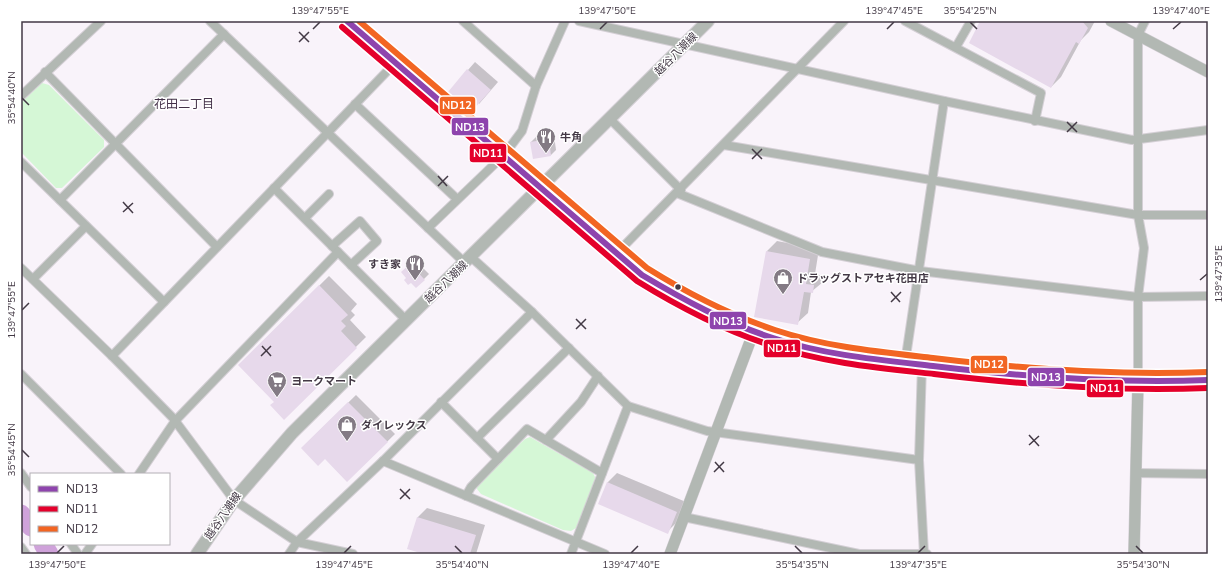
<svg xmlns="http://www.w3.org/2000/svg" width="1229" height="575" font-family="'Nunito Sans','Noto Sans JP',sans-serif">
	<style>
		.green { fill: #d5f7d6 }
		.shadow { fill: #0003 }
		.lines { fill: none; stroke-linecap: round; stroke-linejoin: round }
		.river { stroke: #cfa2da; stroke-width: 19 }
		.building { fill: #e7d9eb }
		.minor-casing { stroke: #d4cfd5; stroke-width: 10 }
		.tertiary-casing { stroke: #d4cfd5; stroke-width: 12 }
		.secondary-casing { stroke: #d4cfd5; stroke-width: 14 }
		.minor { stroke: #b2b8b3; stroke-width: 8 }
		.tertiary { stroke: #b2b8b3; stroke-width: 11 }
		.secondary { stroke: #b2b8b3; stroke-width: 12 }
		.bus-1-casing { stroke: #fff; stroke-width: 9 }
		.bus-2-casing { stroke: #fff; stroke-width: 9 }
		.bus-3-casing { stroke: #fff; stroke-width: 9 }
		.bus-1 { stroke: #8e44ad; stroke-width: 6 }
		.bus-2 { stroke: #e4002b; stroke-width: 6 }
		.bus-3 { stroke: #f26522; stroke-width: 6 }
		.ticks { fill: none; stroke: #433945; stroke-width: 1.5 }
		.bus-dot { fill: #433945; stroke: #fff; stroke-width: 1.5 }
		.labels { text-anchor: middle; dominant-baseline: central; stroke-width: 3; stroke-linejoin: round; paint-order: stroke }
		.street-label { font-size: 11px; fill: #433945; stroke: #fff }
		.poi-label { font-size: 11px; font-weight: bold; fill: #433945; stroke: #fff; text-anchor: start }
		.neighbourhood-label { font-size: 12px; fill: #433048; stroke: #fff }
		.line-badge { stroke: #fff; stroke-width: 1.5 }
		.badge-label { font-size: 11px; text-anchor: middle; font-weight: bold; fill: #fff }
		.neatline { fill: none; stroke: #433945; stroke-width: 1.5 }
		.ticks-label { font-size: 10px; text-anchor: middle; fill: #433945 }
	</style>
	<rect width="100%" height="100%" fill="#f9f3fa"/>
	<g class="green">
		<path d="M42,83L49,85L104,140V147L62,188H56L21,152V103Z"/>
		<path d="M530,437L593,473L595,477L594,484L576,528L571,531L563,530L481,494L477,489L478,484L525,439Z"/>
	</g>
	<g class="shadow">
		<path d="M982,21H1095L1089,32L1081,40L1061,77L1051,87Z"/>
		<path d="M475,62L498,82L479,104L468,70Z"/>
		<path d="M554,135L556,150L551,155L531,142L536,137Z"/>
		<path d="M777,241L819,249L815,274L824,276L823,282L811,292L808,313L797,323L767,251Z"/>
		<path d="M415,260L429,274L416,287L402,272Z"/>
		<path d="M329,276L357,304L351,311L355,315L350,320L366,337L284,418L275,402L239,365Z"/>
		<path d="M356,395L395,434L347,481L325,458L302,448Z"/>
		<path d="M617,473L686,502L677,522L667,532L607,483Z"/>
		<path d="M427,508L485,525L476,554H427L417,518Z"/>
	</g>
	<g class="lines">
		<g class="river">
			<path d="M21,514L31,527"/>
			<path d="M43,544L49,554"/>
		</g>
	</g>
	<g class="building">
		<path d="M980,21H1082L1088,28L1079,44L1076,42L1051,88L969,43Z"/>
		<path d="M467,69L491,90L471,112L448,92Z"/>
		<path d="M549,139L551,156L533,159L530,142Z"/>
		<path d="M766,251L810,259L806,284L814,285L813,293L804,292L798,325L754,317Z"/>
		<path d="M410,264L425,280L416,288L411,283L408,285L404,280L406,278L401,272Z"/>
		<path d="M319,285L348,315L341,321L346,326L341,331L357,348L284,420L270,405L274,402L238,365Z"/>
		<path d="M348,402L388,442L347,482L325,459L318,466L301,448Z"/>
		<path d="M607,482L677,512L668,534L598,504Z"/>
		<path d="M417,517L476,535L470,554H424L407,549Z"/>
	</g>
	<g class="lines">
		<defs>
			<g id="minor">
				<path d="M210,21L465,263"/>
				<path d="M463,21L536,86"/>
				<path d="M579,21L944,101L1132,140L1208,130"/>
				<path d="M905,21L1041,93L1035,121"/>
				<path d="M956,47L971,21"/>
				<path d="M45,72L217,247"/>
				<path d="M21,96L101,21"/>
				<path d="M355,104L457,199"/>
				<path d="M610,119L681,190"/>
				<path d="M724,145L1138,215H1208"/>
				<path d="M21,162L164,302"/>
				<path d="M274,188L406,320"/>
				<path d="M677,193L822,252L920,271L1138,297L1208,296"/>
				<path d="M60,200L224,34"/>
				<path d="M305,218L329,194"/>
				<path d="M428,228L504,155L522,131L536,86L565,21"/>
				<path d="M332,246L360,221L377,241L351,265"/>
				<path d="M616,254L844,21"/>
				<path d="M471,257L532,312L628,406L707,431L919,460"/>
				<path d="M21,268L112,356L173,418L234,500L297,542L353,554"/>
				<path d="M33,279L86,226"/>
				<path d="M112,356L396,62"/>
				<path d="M905,363L944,101"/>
				<path d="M922,365L919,460L924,554"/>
				<path d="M21,374L121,474"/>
				<path d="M1138,382V297L1144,248L1138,215V35L1145,21"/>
				<path d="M441,402L498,459"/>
				<path d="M477,438L569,348"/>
				<path d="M546,440L581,402L598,376"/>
				<path d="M383,461L605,554"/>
				<path d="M21,473L31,487"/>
				<path d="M1135,473L1208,474"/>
				<path d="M139,474L175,421L338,252"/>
				<path d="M466,496L471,487L527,429L602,473"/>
				<path d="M684,517L859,554H927"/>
				<path d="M71,544L78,554"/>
				<path d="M21,547L26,554"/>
				<path d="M85,554L92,544"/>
				<path d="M289,554L297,542L383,461L532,312"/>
				<path d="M571,554L628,406"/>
			</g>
			<g id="tertiary">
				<path d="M347,21L642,275C678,297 714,316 753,331C809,352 871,359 931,366C1023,377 1115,386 1208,380"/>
				<path d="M1111,21L1208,72"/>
				<path d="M670,554L754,331"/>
				<path d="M1134,554L1138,382"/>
			</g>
			<path id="secondary" d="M197,554L234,500L292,433L708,21"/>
		</defs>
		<use href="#minor" class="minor-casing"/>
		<use href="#tertiary" class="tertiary-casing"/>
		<use href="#secondary" class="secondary-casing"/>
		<use href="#minor" class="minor"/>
		<use href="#tertiary" class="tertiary"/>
		<use href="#secondary" class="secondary"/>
		<defs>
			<path id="bus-1" d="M347,21L642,275C684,300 726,323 773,338C824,355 880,360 933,366C1025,377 1116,384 1208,380"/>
			<path id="bus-2" d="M342,27L637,281C679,307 723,330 770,345C823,363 879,368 934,374C1025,385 1116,392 1208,388"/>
			<path id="bus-3" d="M359,21L647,268C687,293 730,315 775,330C826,347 880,352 933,358C1024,369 1115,376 1208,372"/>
		</defs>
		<use href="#bus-1" class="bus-1-casing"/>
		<use href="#bus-2" class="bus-2-casing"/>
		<use href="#bus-3" class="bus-3-casing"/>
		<use href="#bus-1" class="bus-1"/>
		<use href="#bus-2" class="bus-2"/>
		<use href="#bus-3" class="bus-3"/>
	</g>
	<path class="ticks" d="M970,22L977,29M313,29L320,22M600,29L607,22M887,29L894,22M1173,29L1181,22M299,32L309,42M299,42L309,32M22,98L29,105M1067,122L1077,132M1067,132L1077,122M752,149L762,159M752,159L762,149M438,176L447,186M438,186L448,176M123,202L133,213M123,212L133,203M1200,280L1207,274M891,292L900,302M891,302L901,292M22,310L29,303M576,319L586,329M576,329L586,319M262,346L271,356M261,356L271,346M1029,435L1039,446M1029,445L1039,436M22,450L29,457M715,462L724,472M714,472L724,462M400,489L410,499M400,499L410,489M455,546L462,553M795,546L802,553M1136,546L1143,553M57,553L64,546M344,553L351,546M631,553L638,546M918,553L925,546"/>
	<defs>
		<symbol id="restaurant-pin" viewBox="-11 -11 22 30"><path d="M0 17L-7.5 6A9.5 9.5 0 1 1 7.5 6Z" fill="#837a84" stroke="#fff"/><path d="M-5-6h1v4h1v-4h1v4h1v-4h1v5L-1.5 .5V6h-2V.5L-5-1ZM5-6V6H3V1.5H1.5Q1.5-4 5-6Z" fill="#fff"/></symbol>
		<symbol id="shop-pin" viewBox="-11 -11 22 30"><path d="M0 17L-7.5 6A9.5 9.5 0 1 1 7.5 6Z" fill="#837a84" stroke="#fff"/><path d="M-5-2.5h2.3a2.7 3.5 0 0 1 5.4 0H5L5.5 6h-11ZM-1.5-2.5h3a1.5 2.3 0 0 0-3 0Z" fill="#fff"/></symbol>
		<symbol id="supermarket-pin" viewBox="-11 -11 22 30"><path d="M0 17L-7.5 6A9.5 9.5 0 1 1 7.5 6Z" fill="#837a84" stroke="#fff"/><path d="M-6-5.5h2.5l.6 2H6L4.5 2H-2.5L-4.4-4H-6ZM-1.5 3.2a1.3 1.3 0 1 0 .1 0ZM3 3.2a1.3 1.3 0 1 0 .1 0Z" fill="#fff"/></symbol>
	</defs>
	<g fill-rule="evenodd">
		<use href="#restaurant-pin" x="535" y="126" width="22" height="30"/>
		<use href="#restaurant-pin" x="404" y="253" width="22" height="30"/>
		<use href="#shop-pin" x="772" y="267" width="22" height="30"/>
		<use href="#supermarket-pin" x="266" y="370" width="22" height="30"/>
		<use href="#shop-pin" x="336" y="414" width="22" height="30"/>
	</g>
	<circle class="bus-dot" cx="678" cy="287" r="3.5"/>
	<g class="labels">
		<g class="street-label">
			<text transform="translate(676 54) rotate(-45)">越谷八潮線</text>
			<text transform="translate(446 282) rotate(-44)">越谷八潮線</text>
			<text transform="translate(223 516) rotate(-55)">越谷八潮線</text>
		</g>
		<g class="poi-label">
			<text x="560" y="137">牛角</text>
			<text x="401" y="264" text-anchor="end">すき家</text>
			<text x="797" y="278">ドラッグストアセキ花田店</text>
			<text x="291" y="381">ヨークマート</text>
			<text x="361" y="425">ダイレックス</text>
		</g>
		<g class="neighbourhood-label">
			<text x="184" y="104">花田二丁目</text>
		</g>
	</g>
	<g class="line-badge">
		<rect x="439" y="96" width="37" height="19" rx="4" fill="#f26522"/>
		<rect x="451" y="117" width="38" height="19" rx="4" fill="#8e44ad"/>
		<rect x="469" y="143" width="38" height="20" rx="4" fill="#e4002b"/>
		<rect x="709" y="311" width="38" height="19" rx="4" fill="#8e44ad"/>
		<rect x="763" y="339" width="38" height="19" rx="4" fill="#e4002b"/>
		<rect x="970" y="355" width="38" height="19" rx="4" fill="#f26522"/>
		<rect x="1027" y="367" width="38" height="20" rx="4" fill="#8e44ad"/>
		<rect x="1086" y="379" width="38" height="19" rx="4" fill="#e4002b"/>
	</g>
	<g class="badge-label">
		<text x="457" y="109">ND12</text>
		<text x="470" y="131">ND13</text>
		<text x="488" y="157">ND11</text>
		<text x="728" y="325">ND13</text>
		<text x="782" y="352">ND11</text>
		<text x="989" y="368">ND12</text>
		<text x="1046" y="381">ND13</text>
		<text x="1105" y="392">ND11</text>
	</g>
	<rect width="1229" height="575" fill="none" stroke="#ffffff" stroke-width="44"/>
	<rect x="30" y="473" width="140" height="72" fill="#ffffff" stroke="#b4b0b5"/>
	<rect x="38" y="486" width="20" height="6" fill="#8e44ad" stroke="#b4b0b5"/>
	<text x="66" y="493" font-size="12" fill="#433945">ND13</text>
	<rect x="38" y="506" width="20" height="6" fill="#e4002b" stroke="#b4b0b5"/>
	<text x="66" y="513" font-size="12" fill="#433945">ND11</text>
	<rect x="38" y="526" width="20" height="6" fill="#f26522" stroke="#b4b0b5"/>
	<text x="66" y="533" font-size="12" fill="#433945">ND12</text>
	<rect x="22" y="22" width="1185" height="531" class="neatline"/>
	<g class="ticks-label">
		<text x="320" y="14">139°47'55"E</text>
		<text x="607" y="14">139°47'50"E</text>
		<text x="894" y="14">139°47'45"E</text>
		<text x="970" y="14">35°54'25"N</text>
		<text x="1181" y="14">139°47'40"E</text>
		<text transform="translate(11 98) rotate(-90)" y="4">35°54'40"N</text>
		<text transform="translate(1218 274) rotate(-90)" y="4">139°47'35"E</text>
		<text transform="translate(11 310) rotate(-90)" y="4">139°47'55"E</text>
		<text transform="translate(11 450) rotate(-90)" y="4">35°54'45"N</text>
		<text x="57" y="568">139°47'50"E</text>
		<text x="344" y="568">139°47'45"E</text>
		<text x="462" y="568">35°54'40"N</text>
		<text x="631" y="568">139°47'40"E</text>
		<text x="802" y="568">35°54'35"N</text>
		<text x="918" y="568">139°47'35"E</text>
		<text x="1143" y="568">35°54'30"N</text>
	</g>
</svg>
